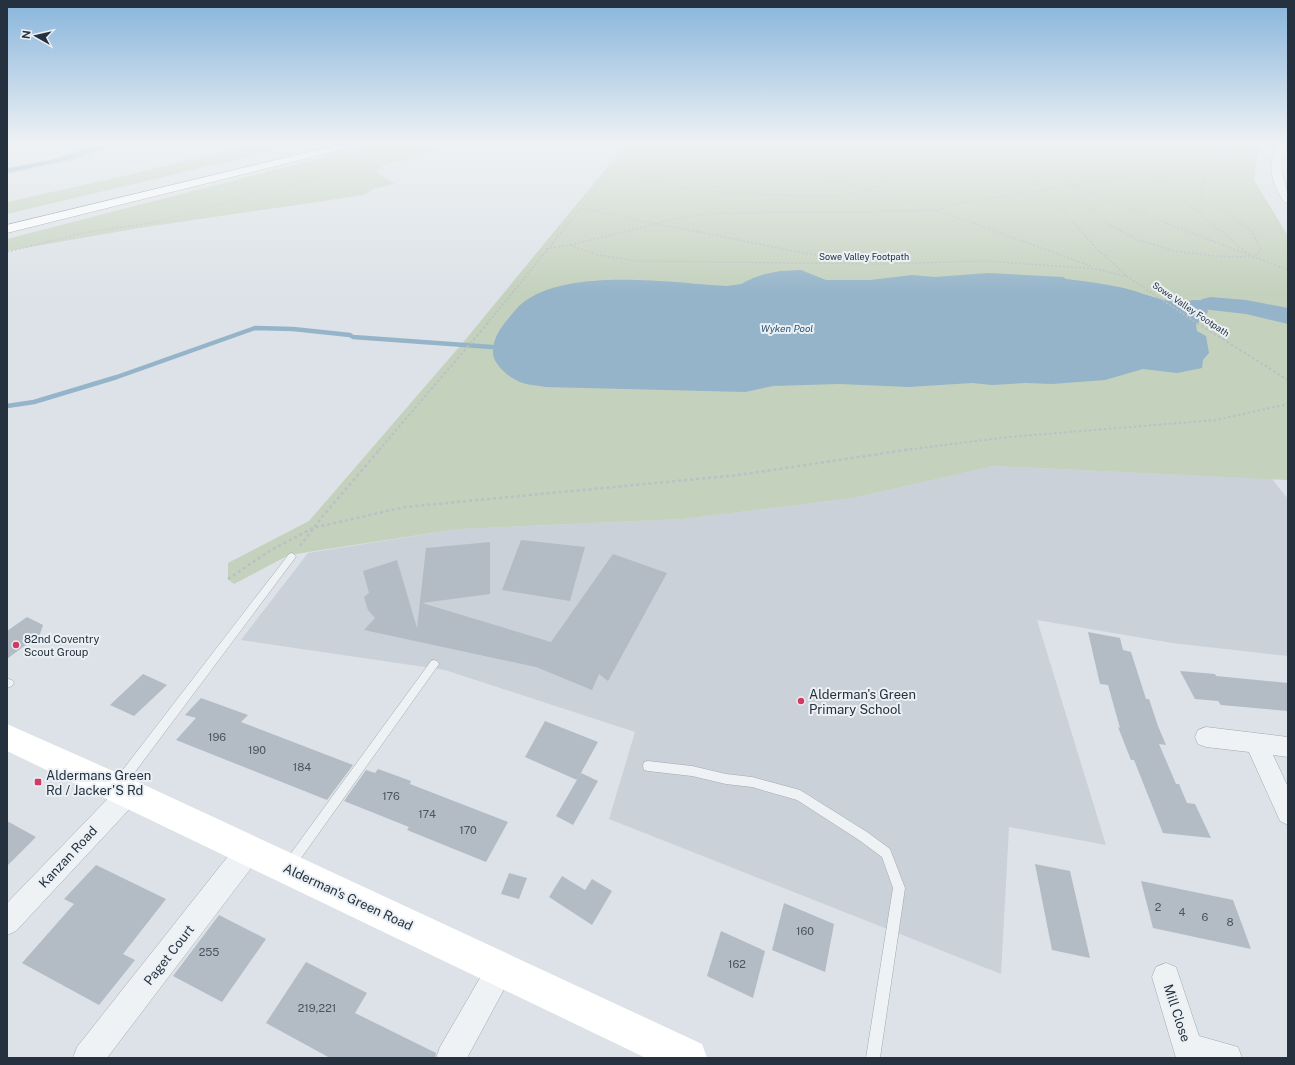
<svg xmlns="http://www.w3.org/2000/svg" width="1295" height="1065" font-family="'Public Sans',sans-serif">
	<style>
		.built { fill: #cad1d9 }
		.green { fill: #c4d1bd }
		.water { fill: #95b4c9 }
		.lines { fill: none; stroke-linecap: round; stroke-linejoin: round }
		.stream { stroke: #95b4c9; stroke-width: 4.5 }
		.river { fill: #95b4c9; fill-rule: evenodd }
		.building { fill: #b3bbc4 }
		.service-casing { stroke: #a1a9b1; stroke-width: 1 }
		.minor-casing { stroke: #a1a9b1; stroke-width: 1 }
		.tertiary-casing { stroke: #a1a9b1; stroke-width: 1 }
		.motorway-casing { stroke: #83919e; stroke-width: 1 }
		.path-far3 { stroke: #bac0c5; stroke-width: 1; stroke-dasharray: 1.5 1.5; stroke-linecap: butt }
		.path-far2 { stroke: #bac0c5; stroke-width: 1.5; stroke-dasharray: 2 2; stroke-linecap: butt }
		.path-far1 { stroke: #bac0c5; stroke-width: 2; stroke-dasharray: 2.5 2.5; stroke-linecap: butt }
		.path { stroke: #bac0c5; stroke-width: 2.5; stroke-dasharray: 3 3; stroke-linecap: butt }
		.service { fill: #eff2f5; fill-rule: evenodd }
		.minor { fill: #eff2f5; fill-rule: evenodd }
		.tertiary { fill: #eff2f5; fill-rule: evenodd }
		.secondary { fill: #fff; fill-rule: evenodd }
		.motorway { fill: #fff; fill-rule: evenodd }
		.poi-dot { fill: #d23a63; stroke: #ebf0f5; stroke-width: 1.5 }
		.labels { text-anchor: middle; dominant-baseline: central; stroke-width: 4; stroke-linejoin: round; paint-order: stroke }
		.far-street-label { font-size: 9px; fill: #25313e; stroke: #ebf0f5 }
		.far-water-label { font-size: 10px; font-style: italic; fill: #2e5573; stroke: #ebf0f5 }
		.poi-label { font-size: 11px; fill: #25313e; stroke: #ebf0f5; text-anchor: start }
		.near-number-label { font-size: 11px; fill: #485460 }
		.near-poi-label { font-size: 13px; fill: #25313e; stroke: #ebf0f5; text-anchor: start }
		.near-street-label { font-size: 13px; fill: #25313e; stroke: #ebf0f5 }
	</style>
	<rect width="100%" height="100%" fill="#dce2e7"/>
	<path class="built" d="M994,466L1272,479L1288,499V656L1172,643L1037,620L1106,845L1009,827L1001,974L609,819L635,732L445,670L241,640L308,553L458,529L683,519L853,498Z"/>
	<g class="green">
		<path d="M255,144H302L7,214V202L120,177Z"/>
		<path d="M375,144H462C439,148 422,155 401,161C391,164 383,165 375,171L395,184L373,189L364,195L139,228L7,251V239Z"/>
		<path d="M626,144H1259L1254,180L1288,236V480L994,466L853,498L683,519L458,529L289,555L234,584L228,579V563L309,521L466,339Z"/>
	</g>
	<g class="water">
		<path d="M101,144H118L69,160L7,173V168L51,160Z"/>
		<path d="M801,270L826,280H870L912,275L935,277L988,273L1063,277L1066,279C1086,281 1105,284 1124,288C1139,292 1154,298 1169,301C1183,304 1201,295 1211,304L1206,306L1208,312L1196,325L1197,331L1206,336L1209,353L1203,360L1202,368L1177,373L1143,369L1105,380L1052,384L1026,383L992,385L972,383L909,387L839,384L773,386L745,392L545,387C536,385 524,385 516,380C507,376 493,363 493,353C492,341 500,328 508,319C512,314 516,309 520,305C565,266 672,283 727,286L741,284L753,278L765,274L780,271Z"/>
	</g>
	<g class="lines">
		<path class="stream" d="M7,406L34,402L117,377L255,328L293,329L350,335L353,337L492,347"/>
		<path class="river" d="M1211,297L1246,300L1288,308V324L1246,314L1202,309L1199,304L1202,299Z"/>
	</g>
	<g class="building">
		<path d="M521,540L585,547L570,601L502,590Z"/>
		<path d="M490,542V594L422,603L551,642L613,554L667,573L608,681L599,674L592,690L536,667L364,630L375,618L368,610L364,597L369,593L363,571L397,560L417,628L426,548Z"/>
		<path d="M27,617L43,625L40,634L7,659V631Z"/>
		<path d="M1088,632L1120,638L1123,650L1131,652L1146,699H1149L1158,726L1166,745L1159,744L1176,784H1179L1187,803L1195,804L1211,838L1163,833L1134,760H1131L1118,727L1120,728L1108,685L1100,684Z"/>
		<path d="M1180,671L1215,674L1216,676L1288,683V711L1221,705L1218,701L1195,699Z"/>
		<path d="M143,674L167,685L134,716L110,705Z"/>
		<path d="M201,698L248,715L241,722L353,765L327,800L176,740L196,718L185,715Z"/>
		<path d="M545,721L598,742L577,780L525,757Z"/>
		<path d="M378,769L411,781L410,784L508,822L486,862L407,830L409,827L344,801L366,770L375,773Z"/>
		<path d="M581,773L598,781L573,825L556,816Z"/>
		<path d="M7,821L36,837L7,866Z"/>
		<path d="M1035,864L1070,871L1090,958L1052,950Z"/>
		<path d="M96,865L166,899L123,954L135,960L99,1005L22,963L74,904L64,899Z"/>
		<path d="M509,873L527,878L519,899L501,894Z"/>
		<path d="M562,876L585,890L592,879L612,891L592,925L549,897Z"/>
		<path d="M1141,881L1233,900L1251,949L1153,928Z"/>
		<path d="M784,903L834,924L825,972L772,950Z"/>
		<path d="M219,915L266,939L222,1002L173,976Z"/>
		<path d="M721,931L765,951L753,998L707,976Z"/>
		<path d="M306,962L367,993L355,1013L436,1053L435,1058H330L266,1023Z"/>
	</g>
	<g class="lines">
		<defs>
			<g id="service">
				<path d="M292,553L296,556L295,558L123,788L119,789L115,788L114,784L115,780L289,554Z"/>
				<path d="M434,660L437,661L439,664L437,667L294,868L290,870L286,868L284,864L286,860L431,661Z"/>
				<path d="M9,679L12,680L14,683L12,686L7,688V680Z"/>
				<path d="M648,761L692,766L726,774L752,777L800,790L867,832L890,849L905,888L880,1058H866L893,888L882,857L859,840L797,800L752,787L726,784L692,776L648,771L644,770L643,766L644,762Z"/>
			</g>
			<g id="minor">
				<path d="M1206,727L1288,737V757L1273,755L1288,787V825L1280,821L1249,752L1206,747L1198,744L1195,737L1198,730Z"/>
				<path d="M129,782L137,785L141,793L137,801L16,931L7,935V903L121,785Z"/>
				<path d="M249,838L258,841L261,850L258,859L107,1058H73L77,1047L240,841Z"/>
				<path d="M501,955L511,959L515,969L467,1058H436L440,1047L491,959Z"/>
				<path d="M1166,963L1176,967L1199,1036L1238,1047L1242,1058H1176L1152,977L1156,967Z"/>
			</g>
			<path id="tertiary" d="M1277,144H1286C1274,170 1288,179 1288,203L1284,202C1272,184 1266,165 1277,144Z"/>
			<path id="motorway" d="M342,144H358L356,146L7,233V225Z"/>
		</defs>
		<use href="#service" class="service-casing"/>
		<use href="#minor" class="minor-casing"/>
		<use href="#tertiary" class="tertiary-casing"/>
		<use href="#motorway" class="motorway-casing"/>
		<g class="path-far3">
			<path d="M683,144C664,147 645,150 636,169L646,179L671,187L729,193L819,196L847,195L883,185L888,177L882,165C842,149 802,146 759,144"/>
			<path d="M702,144L869,190L977,224"/>
			<path d="M1013,144C1023,175 1055,198 1075,224"/>
			<path d="M1028,144L1045,159"/>
			<path d="M1046,144L1042,150C1052,169 1068,181 1083,197C1091,206 1097,217 1108,224"/>
			<path d="M1110,144L1151,173L1212,224"/>
			<path d="M1176,144L1201,151L1211,157L1212,165L1205,175L1200,196L1242,224"/>
			<path d="M1190,144L1264,152"/>
			<path d="M849,153L881,144"/>
			<path d="M7,174L70,161L119,144"/>
			<path d="M1072,186L1169,224"/>
			<path d="M580,208L658,224"/>
			<path d="M144,224L188,214L251,194L293,186L336,171L381,170L398,166L434,152L470,144"/>
			<path d="M568,224L632,144"/>
			<path d="M656,224L679,218L716,213L935,211L961,203L1151,173L1211,157L1247,150"/>
		</g>
		<g class="path-far2">
			<path d="M653,223L804,253L868,262"/>
			<path d="M973,223L1093,267"/>
			<path d="M1074,223L1095,247L1126,275"/>
			<path d="M1106,223L1138,240L1175,251L1213,256L1252,257L1258,254L1261,249L1252,232L1241,223"/>
			<path d="M1166,223L1288,270"/>
			<path d="M1211,223L1250,255"/>
			<path d="M570,245L660,223"/>
			<path d="M546,249L570,245L597,255L637,261L880,264L985,261L1097,269L1128,277L1198,324"/>
			<path d="M7,252L83,233L150,223"/>
			<path d="M487,324L569,223"/>
		</g>
		<g class="path-far1">
			<path d="M1197,323L1288,380"/>
			<path d="M379,450L488,323"/>
			<path d="M905,450L1008,437L1216,420L1288,404"/>
		</g>
		<g class="path">
			<path d="M300,546L322,517L380,449"/>
			<path d="M228,579L271,550L313,528L405,507L739,475L912,449"/>
		</g>
		<use href="#service" class="service"/>
		<use href="#minor" class="minor"/>
		<use href="#tertiary" class="tertiary"/>
		<path class="secondary" d="M7,724L140,783L702,1044L707,1058H646L7,751Z"/>
		<use href="#motorway" class="motorway"/>
	</g>
	<linearGradient id="sky" x2="0" y2="1"><stop stop-color="#87b4dc"/><stop offset="0.49" stop-color="#eff2f4"/><stop offset="1" stop-color="#eff2f4" stop-opacity="0"/></linearGradient>
	<rect width="1295" height="293" fill="url(#sky)"/>
	<g class="poi-dot">
		<circle cx="16" cy="645" r="4"/>
		<circle cx="801" cy="701" r="4"/>
		<rect x="34" y="778" width="8" height="8" rx="2"/>
	</g>
	<g class="labels">
		<g class="far-street-label">
			<text x="864" y="256">Sowe Valley Footpath</text>
			<text transform="translate(1191 309) rotate(34)">Sowe Valley Footpath</text>
		</g>
		<g class="far-water-label">
			<text x="787" y="328">Wyken Pool</text>
		</g>
		<g class="poi-label">
			<text x="24" y="639">82nd Coventry<tspan x="24" dy="13">Scout Group</tspan></text>
		</g>
		<g class="near-number-label">
			<text x="217" y="737">196</text>
			<text x="257" y="750">190</text>
			<text x="302" y="767">184</text>
			<text x="391" y="796">176</text>
			<text x="427" y="814">174</text>
			<text x="468" y="830">170</text>
			<text x="1158" y="907">2</text>
			<text x="1182" y="912">4</text>
			<text x="1205" y="917">6</text>
			<text x="1230" y="922">8</text>
			<text x="805" y="931">160</text>
			<text x="209" y="952">255</text>
			<text x="737" y="964">162</text>
			<text x="317" y="1008">219,221</text>
		</g>
		<g class="near-poi-label">
			<text x="809" y="694">Alderman's Green<tspan x="809" dy="15">Primary School</tspan></text>
			<text x="46" y="775">Aldermans Green<tspan x="46" dy="15">Rd / Jacker'S Rd</tspan></text>
		</g>
		<g class="near-street-label">
			<text transform="translate(68 857) rotate(-47)">Kanzan Road</text>
			<text transform="translate(348 897) rotate(25)">Alderman's Green Road</text>
			<text transform="translate(169 955) rotate(-52)">Paget Court</text>
			<text transform="translate(1177 1013) rotate(72)">Mill Close</text>
		</g>
	</g>
	<rect width="1295" height="1065" fill="none" stroke="#25313e" stroke-width="16"/>
	<g transform="translate(36 36) rotate(278)" stroke="#ebf0f5" stroke-width="3" paint-order="stroke">
	<path d="M0-3L7 15L0 10L-7 15Z" fill="#25313e"/>
	<text y="-6" font-size="11" font-weight="bold" text-anchor="middle" fill="#25313e">N</text>
	</g>
</svg>
